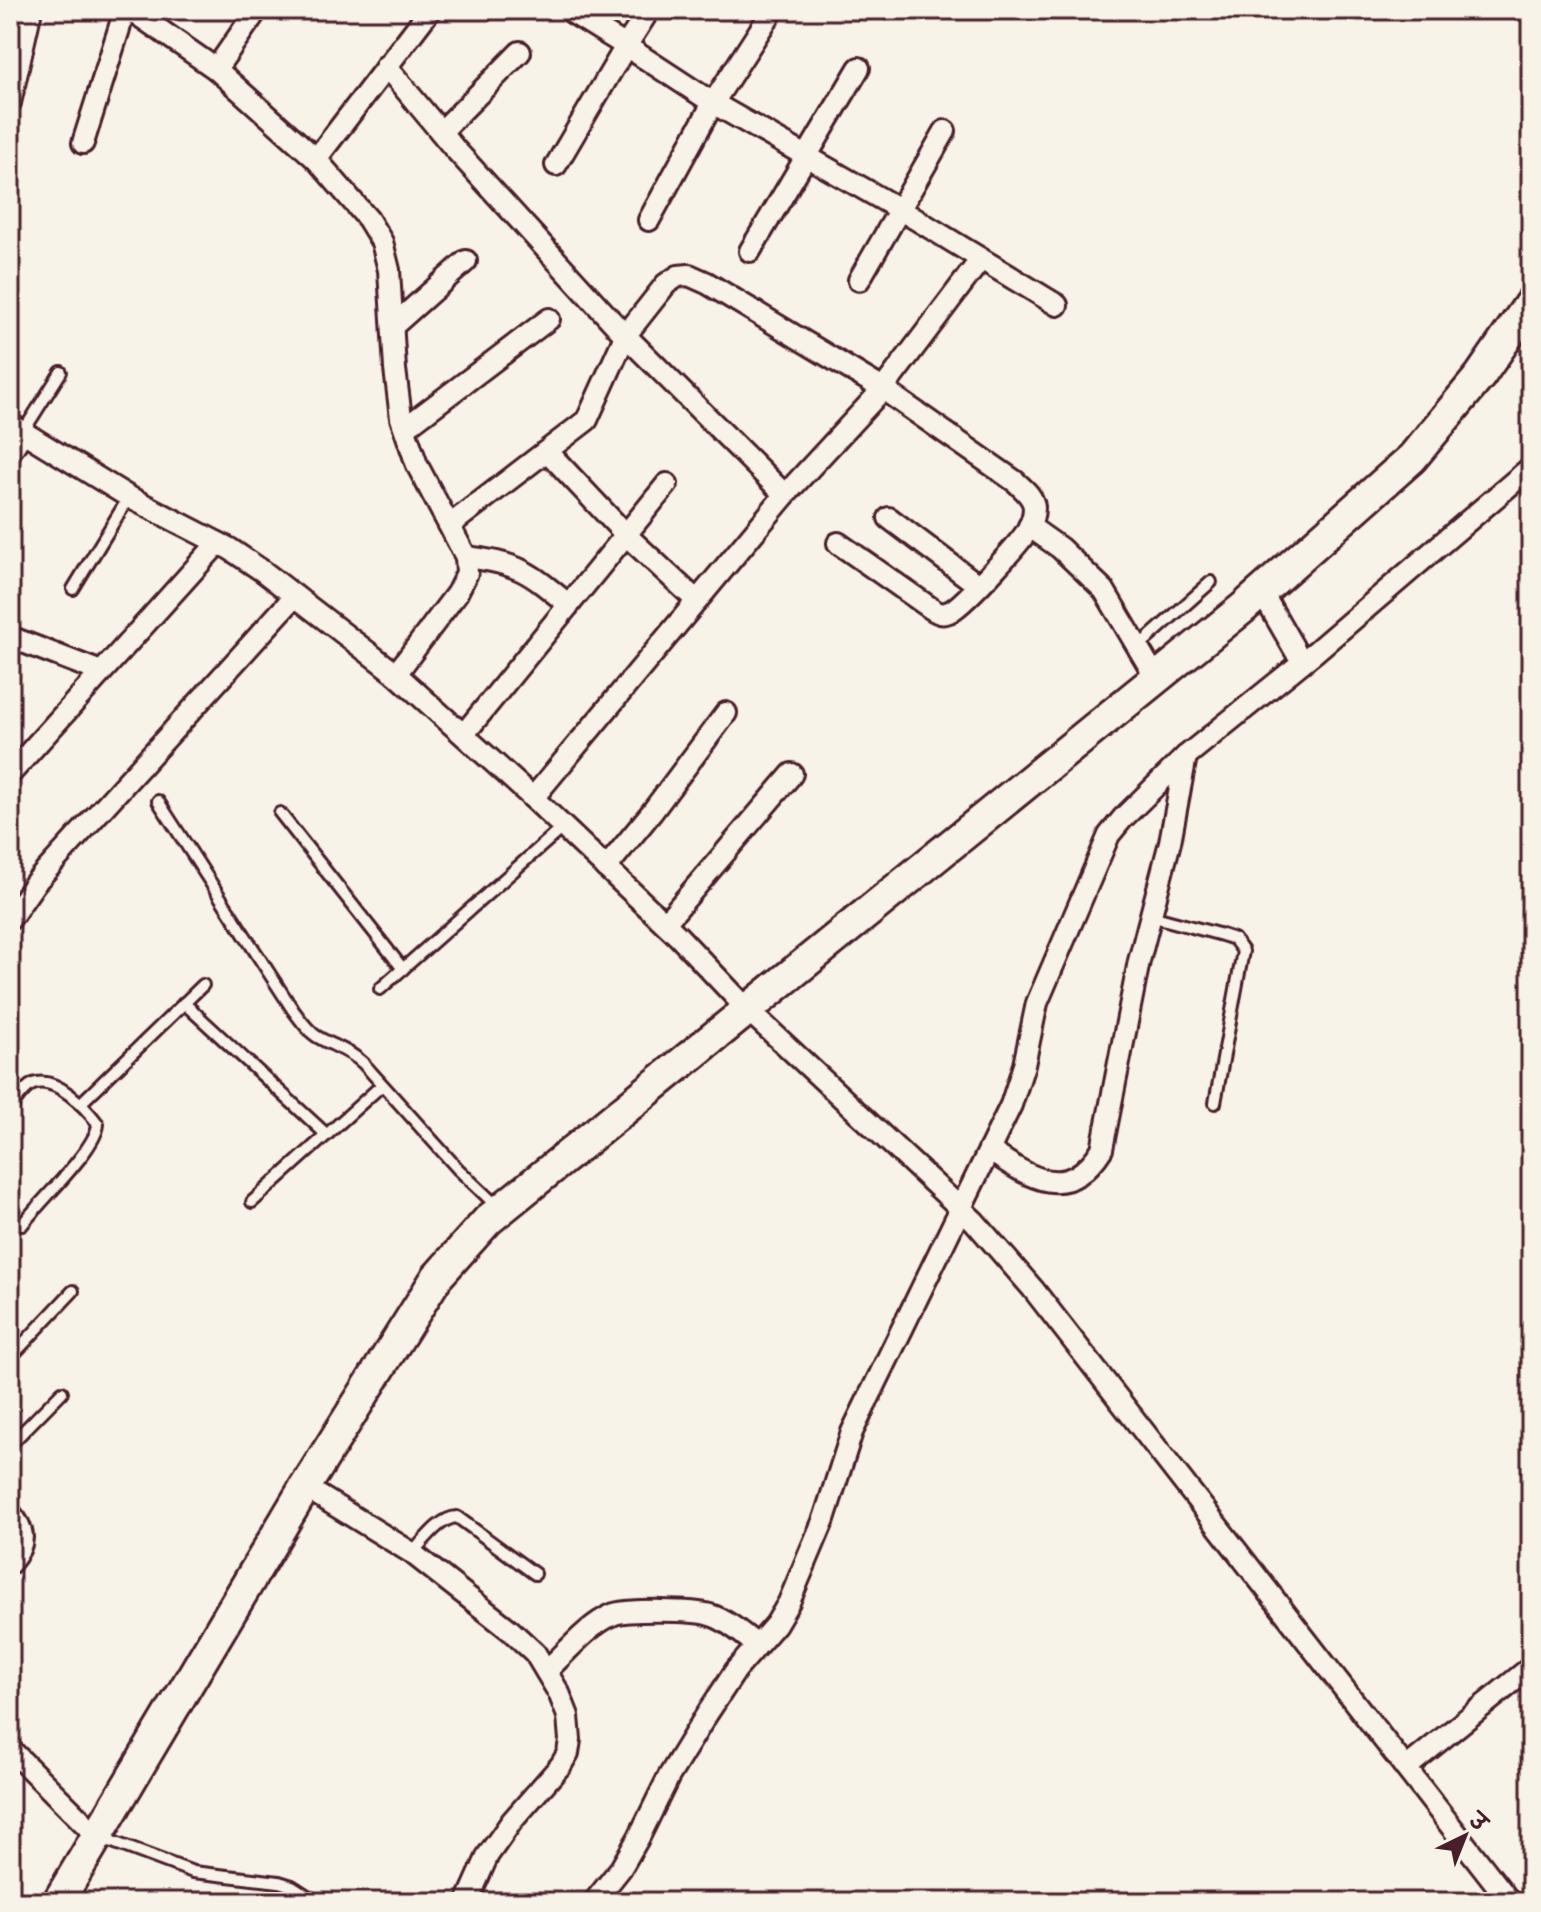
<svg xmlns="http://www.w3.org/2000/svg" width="1541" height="1912" font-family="Mynerve,'Playpen Sans Deva',sans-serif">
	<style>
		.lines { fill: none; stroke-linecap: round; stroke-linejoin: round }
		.service-casing { stroke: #4a1f2b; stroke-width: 16 }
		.minor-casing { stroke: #4a1f2b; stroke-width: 26 }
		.secondary-casing { stroke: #4a1f2b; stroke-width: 36 }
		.service { stroke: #f7f3e8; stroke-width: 10 }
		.minor { stroke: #f7f3e8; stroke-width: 20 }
		.secondary { stroke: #f7f3e8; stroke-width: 30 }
	</style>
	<rect width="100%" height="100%" fill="#f7f3e8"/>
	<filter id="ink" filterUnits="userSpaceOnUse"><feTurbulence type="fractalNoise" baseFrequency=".0125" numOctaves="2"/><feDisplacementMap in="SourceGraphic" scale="16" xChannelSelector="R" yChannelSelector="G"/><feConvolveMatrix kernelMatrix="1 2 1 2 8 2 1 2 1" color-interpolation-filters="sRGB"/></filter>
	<g filter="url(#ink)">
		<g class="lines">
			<defs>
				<g id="service">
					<path d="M23,432L61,372"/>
					<path d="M73,589L129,497"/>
					<path d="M1138,647L1211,582"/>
					<path d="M158,801L293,1010C300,1019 306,1029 316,1036C332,1046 348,1049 363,1063L458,1169L500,1209"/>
					<path d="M280,813L403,969"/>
					<path d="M1151,916L1222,935L1234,939L1243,951L1215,1103"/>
					<path d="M380,989L563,827"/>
					<path d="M184,1003L327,1135"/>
					<path d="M80,1104L203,985"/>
					<path d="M10,1108C17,1100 24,1088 33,1084C56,1075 86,1108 98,1124C97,1148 39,1202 22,1225"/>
					<path d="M252,1202L382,1085"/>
					<path d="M10,1358L73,1291"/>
					<path d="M10,1445L62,1392"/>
					<path d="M412,1553C424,1541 439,1518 457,1517L535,1574"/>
					<path d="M102,1838L193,1872L279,1882L292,1886L317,1902"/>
				</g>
				<g id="minor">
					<path d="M131,10L216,69L316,159"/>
					<path d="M430,10L316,159L368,219L382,242L389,270L395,369L401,418L417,465L466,557L467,573L457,593L396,674L533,798L678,936L747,1009L974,1221L1033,1289L1510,1902"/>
					<path d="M568,10L626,46L649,10"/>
					<path d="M386,66L454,148L618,328L785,495"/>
					<path d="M216,69L257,10"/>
					<path d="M10,103L31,10"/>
					<path d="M441,132L520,52"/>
					<path d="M83,143L125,10"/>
					<path d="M556,165L626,46L713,103L899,209L1057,305"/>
					<path d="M649,220L713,103L773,10"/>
					<path d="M750,251L859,68"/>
					<path d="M859,280L945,131"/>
					<path d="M393,326L466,261"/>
					<path d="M10,424L129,497L230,549L264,572L396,674"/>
					<path d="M405,428L549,319"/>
					<path d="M547,451L626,535L697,601"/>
					<path d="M10,452L23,432"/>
					<path d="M889,518L978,585"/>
					<path d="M450,525L587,420L625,336L666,284L678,276L689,275L707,283L883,389L1016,482C1023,489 1033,496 1034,507C1034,515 1031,524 1027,531C1019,544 962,607 949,612C942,615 938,613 932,609L838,543"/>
					<path d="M1029,526L1060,548L1104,590L1156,678"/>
					<path d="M466,557C519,563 529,572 569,605"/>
					<path d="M1261,591L1296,652"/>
					<path d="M10,637L101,672"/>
					<path d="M464,734L667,484"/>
					<path d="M10,774L218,543"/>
					<path d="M533,798L785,495L883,389L981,259"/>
					<path d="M606,868L652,812L726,713"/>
					<path d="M10,919L35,883L295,596"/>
					<path d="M665,923L792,774"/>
					<path d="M989,1150C1030,1178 1067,1204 1102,1149L1139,961L1170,842L1186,756"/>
					<path d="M305,1487L412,1553L510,1630L535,1653L559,1693L568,1716L570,1740L568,1753L561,1765L512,1821L488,1855L467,1902"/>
					<path d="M10,1513C26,1530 26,1545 10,1563"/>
					<path d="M546,1671C566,1653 587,1626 612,1615C625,1609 695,1610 710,1615C727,1620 742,1634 757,1645"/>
					<path d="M10,1749L97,1836"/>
					<path d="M1406,1768L1531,1667"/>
					<path d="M594,1902L621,1868L639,1837L669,1776L707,1714L736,1670L776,1624L789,1602L824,1519L852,1432L1011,1105L1024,1065L1037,1003L1109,835L1123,818L1186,756L1315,652L1531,467"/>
				</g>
				<path id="secondary" d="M58,1902L305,1487L437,1277L488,1220L1243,608L1412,458L1480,376L1531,302"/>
			</defs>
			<use href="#service" class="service-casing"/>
			<use href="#minor" class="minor-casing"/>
			<use href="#secondary" class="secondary-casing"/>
			<use href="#service" class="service"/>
			<use href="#minor" class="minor"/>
			<use href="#secondary" class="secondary"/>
		</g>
	</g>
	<rect width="1541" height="1912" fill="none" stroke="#f7f3e8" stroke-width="40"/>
	<rect x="20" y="20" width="1501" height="1872" fill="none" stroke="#4a1f2b" stroke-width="3" filter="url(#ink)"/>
	<g transform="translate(1465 1836) rotate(43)" stroke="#f7f3e8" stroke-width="6" paint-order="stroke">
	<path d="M0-6L14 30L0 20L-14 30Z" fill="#4a1f2b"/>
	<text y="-12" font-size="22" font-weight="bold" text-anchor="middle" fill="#4a1f2b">उ</text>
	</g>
</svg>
